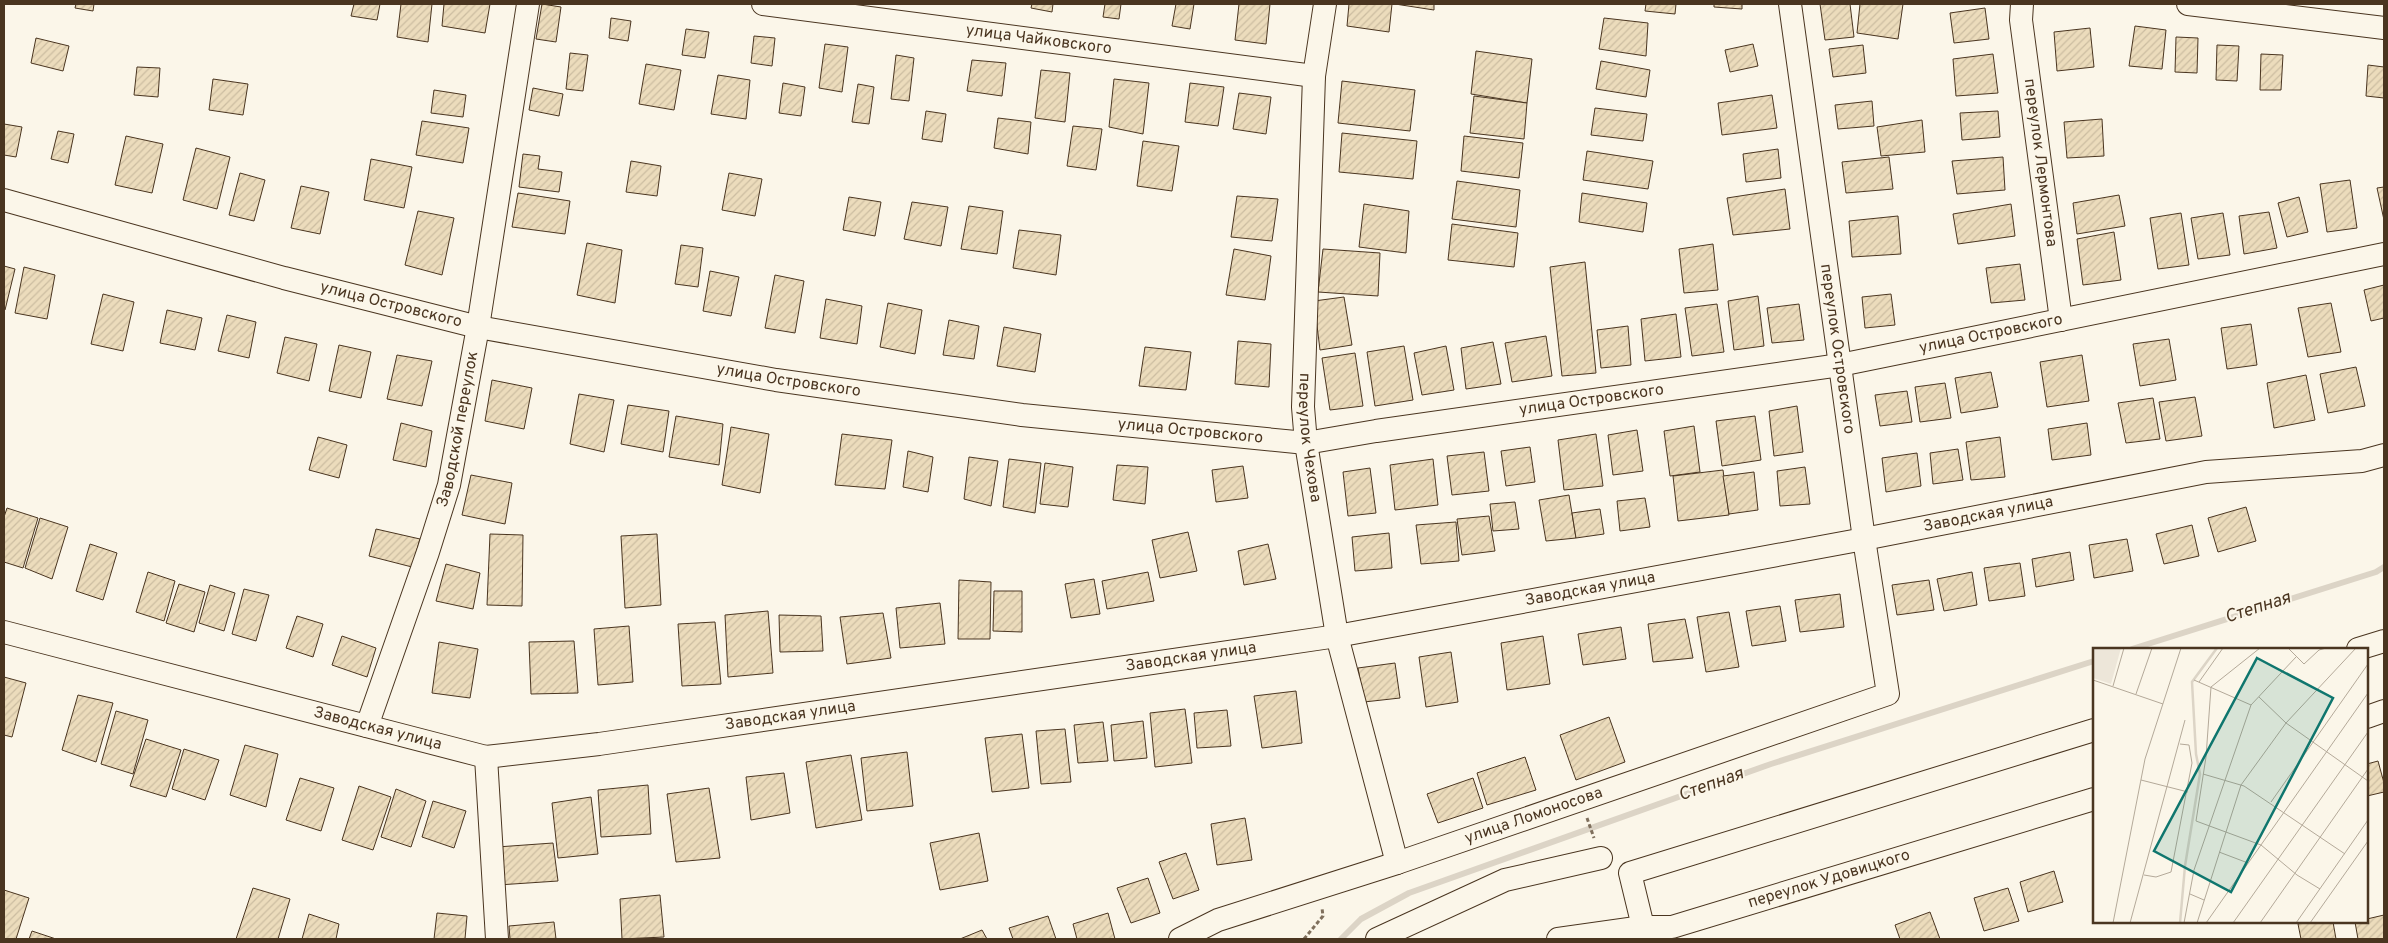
<svg xmlns="http://www.w3.org/2000/svg" width="2388" height="943" font-family="Overpass,sans-serif">
	<style>
		.lines { fill: none; stroke-linecap: round; stroke-linejoin: round }
		.stream { stroke: #dcd4c6; stroke-width: 6 }
		.building { fill: url(#building-hatch); stroke: #4a3520 }
		.minor-casing { stroke: #4a3520; stroke-width: 24 }
		.path { stroke: #7f6f5c; stroke-width: 3; stroke-dasharray: 4 2.5; stroke-linecap: butt }
		.minor { stroke: #fbf6e9; stroke-width: 22 }
		.labels { text-anchor: middle; dominant-baseline: central; stroke-width: 4; stroke-linejoin: round; paint-order: stroke }
		.street-label { font-size: 16px; fill: #4a3520; stroke: #fbf6e9 }
		.water-label { font-size: 18px; font-style: italic; fill: #4a3520; stroke: #fbf6e9 }
		.inset-river { fill: none; stroke: #dcd4c6; stroke-width: 2.5 }
		.inset-road { fill: none; stroke: #b4a999; stroke-width: 1 }
		.view { fill: #0f766e; fill-opacity: 0.15; stroke: #0f766e; stroke-width: 2.5 }
		.inset-edge { fill: none; stroke: #4a3520; stroke-width: 2.5 }
	</style>
	<defs>
		<pattern id="building-hatch" width="6" height="6" patternUnits="userSpaceOnUse" patternTransform="scale(1.25)"><rect width="6" height="6" fill="#ecdcbc"/><path d="M-1 1l2-2M0 6l6-6M5 7l2-2" fill="none" stroke="#ccbda1"/></pattern>
	</defs>
	<rect width="100%" height="100%" fill="#fbf6e9"/>
	<g class="lines">
		<g class="stream">
			<path d="M2132,649L2376,572L2384,567"/>
			<path d="M1341,939L1361,919L1409,893L1771,764L2094,661"/>
		</g>
	</g>
	<g class="building">
		<path d="M76,4H94L93,11L75,8Z"/>
		<path d="M354,4H380L377,20L351,16Z"/>
		<path d="M401,4H432L428,42L397,37Z"/>
		<path d="M444,4H490L485,33L442,26Z"/>
		<path d="M542,4L561,7L556,42L536,39Z"/>
		<path d="M1032,4H1053L1052,12L1031,8Z"/>
		<path d="M1105,4H1121L1119,19L1103,17Z"/>
		<path d="M1176,4H1194L1190,29L1172,26Z"/>
		<path d="M1239,4H1270L1266,44L1235,40Z"/>
		<path d="M1349,4H1392L1389,32L1347,26Z"/>
		<path d="M1395,4H1434V10Z"/>
		<path d="M1646,4H1676L1675,14L1645,11Z"/>
		<path d="M1714,4H1742V9L1714,7Z"/>
		<path d="M1820,4H1850L1854,37L1825,40Z"/>
		<path d="M1860,4H1903L1898,39L1857,33Z"/>
		<path d="M1985,8L1989,39L1954,43L1950,13Z"/>
		<path d="M611,18L631,21L628,41L609,38Z"/>
		<path d="M1604,18L1648,23L1646,56L1599,49Z"/>
		<path d="M2135,26L2166,30L2162,69L2129,66Z"/>
		<path d="M2090,28L2094,67L2057,71L2054,32Z"/>
		<path d="M686,29L709,32L705,58L682,55Z"/>
		<path d="M754,36L775,38L772,66L751,63Z"/>
		<path d="M2176,37L2198,38L2197,73L2175,72Z"/>
		<path d="M36,38L69,46L63,71L31,63Z"/>
		<path d="M825,44L848,47L842,92L819,88Z"/>
		<path d="M1753,44L1758,66L1730,72L1725,50Z"/>
		<path d="M1863,45L1866,73L1833,77L1829,49Z"/>
		<path d="M2217,45L2239,46L2237,81L2216,80Z"/>
		<path d="M1476,51L1532,59L1527,103L1471,94Z"/>
		<path d="M570,53L588,55L583,91L566,89Z"/>
		<path d="M1993,54L1998,93L1956,96L1953,59Z"/>
		<path d="M2261,54L2283,55L2281,90H2260Z"/>
		<path d="M896,55L914,58L909,101L891,99Z"/>
		<path d="M972,60L1006,63L1002,96L967,91Z"/>
		<path d="M1601,61L1650,70L1646,97L1596,89Z"/>
		<path d="M646,64L681,70L674,110L639,104Z"/>
		<path d="M2368,65L2384,67V98L2366,96Z"/>
		<path d="M137,67L160,68L158,97L134,95Z"/>
		<path d="M1041,70L1070,73L1065,122L1035,118Z"/>
		<path d="M718,75L750,80L746,119L711,114Z"/>
		<path d="M213,79L248,84L243,115L209,110Z"/>
		<path d="M1114,79L1149,83L1143,134L1109,127Z"/>
		<path d="M1342,81L1415,90L1410,131L1338,123Z"/>
		<path d="M783,83L805,87L801,116L779,113Z"/>
		<path d="M1190,83L1224,87L1218,126L1185,122Z"/>
		<path d="M858,84L874,87L869,124L852,122Z"/>
		<path d="M533,88L563,94L559,116L529,110Z"/>
		<path d="M434,90L466,95L463,117L431,113Z"/>
		<path d="M1239,93L1271,97L1266,134L1233,129Z"/>
		<path d="M1772,95L1777,128L1722,135L1718,103Z"/>
		<path d="M1474,96L1527,103L1524,139L1470,133Z"/>
		<path d="M1872,101L1874,126L1838,129L1835,105Z"/>
		<path d="M1595,108L1647,114L1643,141L1591,135Z"/>
		<path d="M926,111L946,114L942,142L922,139Z"/>
		<path d="M1998,111L2000,137L1962,140L1960,113Z"/>
		<path d="M998,118L1031,122L1028,154L994,148Z"/>
		<path d="M2102,119L2104,156L2067,158L2064,122Z"/>
		<path d="M1922,120L1925,152L1881,156L1877,127Z"/>
		<path d="M422,121L469,128L463,163L416,155Z"/>
		<path d="M4,124L22,127L16,157L4,155Z"/>
		<path d="M1073,126L1102,129L1096,170L1067,166Z"/>
		<path d="M58,131L74,134L68,163L51,159Z"/>
		<path d="M1342,133L1417,141L1413,179L1339,172Z"/>
		<path d="M126,136L163,144L152,193L115,185Z"/>
		<path d="M1464,136L1523,143L1519,178L1461,171Z"/>
		<path d="M1143,141L1179,146L1172,191L1137,186Z"/>
		<path d="M196,148L230,157L217,209L183,200Z"/>
		<path d="M1778,149L1781,178L1746,182L1743,154Z"/>
		<path d="M1587,151L1653,161L1648,189L1583,180Z"/>
		<path d="M523,154L540,156L538,169L562,172L559,192L519,187Z"/>
		<path d="M1889,157L1893,189L1846,193L1842,162Z"/>
		<path d="M2003,157L2005,190L1957,194L1952,161Z"/>
		<path d="M371,159L412,167L404,208L364,200Z"/>
		<path d="M631,161L661,166L657,196L626,192Z"/>
		<path d="M240,173L265,180L254,221L229,215Z"/>
		<path d="M729,173L762,179L755,216L722,210Z"/>
		<path d="M2350,180L2357,228L2327,232L2320,184Z"/>
		<path d="M1457,181L1520,190L1516,227L1452,219Z"/>
		<path d="M301,186L329,192L320,234L291,228Z"/>
		<path d="M2384,187V220L2377,188Z"/>
		<path d="M1785,189L1790,229L1733,235L1727,198Z"/>
		<path d="M518,193L570,201L565,234L512,227Z"/>
		<path d="M1582,193L1647,203L1643,232L1579,222Z"/>
		<path d="M2119,195L2125,226L2077,234L2073,203Z"/>
		<path d="M1237,196L1278,199L1272,241L1231,237Z"/>
		<path d="M849,197L881,202L875,236L843,230Z"/>
		<path d="M2299,197L2308,232L2287,237L2278,203Z"/>
		<path d="M912,202L948,207L941,246L904,239Z"/>
		<path d="M1364,204L1409,211L1406,253L1359,247Z"/>
		<path d="M2011,204L2015,236L1958,244L1953,214Z"/>
		<path d="M969,206L1003,211L997,254L961,249Z"/>
		<path d="M418,211L454,218L442,275L405,265Z"/>
		<path d="M2269,212L2277,248L2244,254L2239,216Z"/>
		<path d="M2181,213L2189,265L2158,269L2150,218Z"/>
		<path d="M2223,213L2230,255L2198,259L2191,218Z"/>
		<path d="M1898,216L1901,254L1852,257L1849,221Z"/>
		<path d="M1452,224L1518,233L1514,267L1448,260Z"/>
		<path d="M1019,230L1061,235L1056,275L1013,268Z"/>
		<path d="M2114,232L2121,280L2083,285L2077,239Z"/>
		<path d="M587,243L622,250L615,303L577,295Z"/>
		<path d="M1713,244L1718,290L1684,293L1679,249Z"/>
		<path d="M681,245L703,248L698,287L675,284Z"/>
		<path d="M1234,249L1271,256L1265,300L1226,295Z"/>
		<path d="M1323,249L1380,253L1378,296L1318,292Z"/>
		<path d="M1585,262L1596,373L1562,376L1550,267Z"/>
		<path d="M2020,264L2025,300L1991,303L1986,268Z"/>
		<path d="M4,266L15,269L5,310L4,309Z"/>
		<path d="M24,267L55,275L47,319L15,313Z"/>
		<path d="M710,271L739,277L731,316L703,311Z"/>
		<path d="M775,275L804,281L795,333L765,328Z"/>
		<path d="M2384,285V318L2371,321L2364,290Z"/>
		<path d="M103,294L134,302L123,351L91,344Z"/>
		<path d="M1891,294L1895,325L1865,328L1862,297Z"/>
		<path d="M1758,296L1764,346L1734,350L1728,301Z"/>
		<path d="M1344,297L1352,345L1320,350L1314,301Z"/>
		<path d="M826,299L862,306L857,344L820,338Z"/>
		<path d="M888,303L922,310L915,354L880,347Z"/>
		<path d="M2331,303L2341,352L2308,357L2298,308Z"/>
		<path d="M1717,304L1724,352L1692,356L1685,308Z"/>
		<path d="M1799,304L1804,340L1772,343L1767,308Z"/>
		<path d="M167,310L202,318L195,350L160,343Z"/>
		<path d="M1676,314L1681,357L1645,361L1641,319Z"/>
		<path d="M227,315L256,322L249,358L218,351Z"/>
		<path d="M949,320L979,326L974,359L943,355Z"/>
		<path d="M2251,324L2257,365L2227,369L2221,328Z"/>
		<path d="M1628,326L1631,365L1601,368L1597,330Z"/>
		<path d="M1004,327L1041,334L1035,372L997,366Z"/>
		<path d="M1546,336L1552,376L1512,382L1505,343Z"/>
		<path d="M285,337L317,344L309,381L277,373Z"/>
		<path d="M2169,339L2176,380L2140,386L2133,344Z"/>
		<path d="M1238,341L1271,344L1269,387L1235,384Z"/>
		<path d="M1493,342L1501,384L1466,389L1461,348Z"/>
		<path d="M339,345L371,352L361,398L329,391Z"/>
		<path d="M1404,346L1413,400L1375,406L1367,352Z"/>
		<path d="M1446,346L1454,390L1422,395L1414,353Z"/>
		<path d="M1145,347L1191,352L1186,390L1139,386Z"/>
		<path d="M1355,353L1363,406L1330,410L1322,358Z"/>
		<path d="M397,355L432,361L422,406L387,399Z"/>
		<path d="M2082,355L2089,401L2047,407L2040,362Z"/>
		<path d="M2356,367L2365,406L2328,413L2320,374Z"/>
		<path d="M1991,372L1998,407L1961,413L1955,378Z"/>
		<path d="M2306,375L2315,420L2274,428L2267,383Z"/>
		<path d="M492,380L532,388L524,429L485,421Z"/>
		<path d="M1945,383L1951,418L1920,422L1915,387Z"/>
		<path d="M1907,391L1912,422L1880,426L1875,395Z"/>
		<path d="M579,394L614,400L604,452L570,444Z"/>
		<path d="M2195,397L2202,436L2166,441L2159,402Z"/>
		<path d="M2153,398L2160,439L2126,443L2118,403Z"/>
		<path d="M628,405L669,411L663,452L621,444Z"/>
		<path d="M1797,406L1803,452L1774,456L1769,411Z"/>
		<path d="M676,416L723,424L719,465L669,457Z"/>
		<path d="M1755,416L1761,460L1722,466L1716,421Z"/>
		<path d="M401,423L432,431L426,467L393,460Z"/>
		<path d="M2087,423L2091,455L2052,460L2048,429Z"/>
		<path d="M1694,426L1700,472L1670,476L1664,431Z"/>
		<path d="M731,427L769,434L760,493L722,485Z"/>
		<path d="M1637,430L1643,471L1613,475L1608,435Z"/>
		<path d="M842,434L892,440L885,489L835,485Z"/>
		<path d="M1596,434L1603,486L1564,490L1558,440Z"/>
		<path d="M318,437L347,445L339,478L309,470Z"/>
		<path d="M2000,437L2005,477L1971,480L1966,442Z"/>
		<path d="M1530,447L1535,482L1506,486L1501,451Z"/>
		<path d="M1958,449L1963,480L1933,484L1930,453Z"/>
		<path d="M908,451L933,457L928,492L903,487Z"/>
		<path d="M1484,452L1489,491L1452,495L1447,456Z"/>
		<path d="M1917,453L1921,486L1886,492L1882,458Z"/>
		<path d="M969,457L998,461L991,506L964,499Z"/>
		<path d="M1009,459L1041,463L1035,513L1003,507Z"/>
		<path d="M1433,459L1438,505L1395,510L1390,465Z"/>
		<path d="M1045,463L1073,467L1068,507L1040,504Z"/>
		<path d="M1117,465L1148,467L1145,504L1113,500Z"/>
		<path d="M1243,466L1248,498L1216,502L1212,470Z"/>
		<path d="M1805,467L1810,504L1780,506L1777,471Z"/>
		<path d="M1370,468L1376,513L1348,516L1343,472Z"/>
		<path d="M1723,470L1729,515L1678,521L1673,476Z"/>
		<path d="M1754,472L1758,510L1729,514L1723,476Z"/>
		<path d="M471,475L512,483L505,524L462,515Z"/>
		<path d="M1569,495L1576,538L1546,541L1539,500Z"/>
		<path d="M1645,498L1650,527L1620,531L1617,501Z"/>
		<path d="M1515,502L1519,529L1493,531L1490,504Z"/>
		<path d="M2246,507L2256,541L2218,552L2208,518Z"/>
		<path d="M7,508L38,518L23,568L4,562V517Z"/>
		<path d="M1600,509L1604,534L1576,538L1572,513Z"/>
		<path d="M1489,516L1495,551L1462,555L1457,519Z"/>
		<path d="M40,518L68,527L52,579L25,568Z"/>
		<path d="M1456,522L1459,561L1421,564L1416,525Z"/>
		<path d="M2192,525L2199,556L2164,564L2156,534Z"/>
		<path d="M376,529L420,539L412,567L369,556Z"/>
		<path d="M1188,532L1197,571L1160,578L1152,540Z"/>
		<path d="M1389,533L1392,568L1355,571L1352,537Z"/>
		<path d="M490,534L523,535L522,606L487,605Z"/>
		<path d="M657,534L661,605L625,608L621,536Z"/>
		<path d="M2127,539L2133,571L2094,578L2089,545Z"/>
		<path d="M90,544L117,553L103,600L76,591Z"/>
		<path d="M1268,544L1276,579L1244,585L1238,551Z"/>
		<path d="M2070,552L2074,580L2036,587L2032,559Z"/>
		<path d="M2020,563L2025,596L1989,601L1984,568Z"/>
		<path d="M446,564L480,573L473,609L436,601Z"/>
		<path d="M148,572L175,581L164,621L136,612Z"/>
		<path d="M1148,572L1154,601L1107,609L1102,581Z"/>
		<path d="M1972,572L1977,605L1944,611L1937,579Z"/>
		<path d="M1094,579L1100,614L1071,618L1065,584Z"/>
		<path d="M959,580L991,582L990,639H958Z"/>
		<path d="M1929,580L1934,610L1897,615L1892,585Z"/>
		<path d="M179,584L205,592L194,632L166,623Z"/>
		<path d="M210,585L235,593L224,631L199,623Z"/>
		<path d="M244,589L269,595L256,641L232,634Z"/>
		<path d="M994,591H1022V632L993,631Z"/>
		<path d="M1840,594L1844,627L1800,632L1795,600Z"/>
		<path d="M940,603L945,644L900,648L896,608Z"/>
		<path d="M1780,606L1786,641L1752,646L1746,611Z"/>
		<path d="M768,611L773,673L728,677L725,615Z"/>
		<path d="M1729,612L1739,667L1706,672L1697,617Z"/>
		<path d="M883,613L891,658L847,664L840,617Z"/>
		<path d="M779,615L821,616L823,651L780,652Z"/>
		<path d="M297,616L323,624L313,657L286,648Z"/>
		<path d="M1685,619L1693,658L1653,662L1648,624Z"/>
		<path d="M715,622L721,684L682,686L678,624Z"/>
		<path d="M629,626L633,682L598,685L594,629Z"/>
		<path d="M1621,627L1626,659L1583,665L1578,634Z"/>
		<path d="M342,636L376,648L367,677L332,665Z"/>
		<path d="M1543,636L1550,684L1507,690L1501,643Z"/>
		<path d="M574,641L578,693L531,694L529,642Z"/>
		<path d="M439,642L478,649L470,698L432,693Z"/>
		<path d="M1451,652L1458,702L1426,707L1419,657Z"/>
		<path d="M1395,663L1400,698L1364,702L1358,668Z"/>
		<path d="M4,677L26,683L12,737L4,735Z"/>
		<path d="M1296,691L1302,743L1262,748L1254,696Z"/>
		<path d="M78,695L113,703L96,762L62,750Z"/>
		<path d="M1185,709L1192,763L1155,767L1150,713Z"/>
		<path d="M1227,710L1231,746L1197,748L1194,713Z"/>
		<path d="M116,711L148,720L133,774L101,764Z"/>
		<path d="M1609,717L1625,762L1576,780L1560,735Z"/>
		<path d="M1143,721L1147,758L1114,761L1111,725Z"/>
		<path d="M1103,722L1108,761L1078,763L1074,725Z"/>
		<path d="M1065,729L1071,782L1041,784L1036,731Z"/>
		<path d="M1022,734L1029,788L992,792L985,738Z"/>
		<path d="M146,739L181,750L166,797L130,786Z"/>
		<path d="M245,745L278,754L266,807L230,795Z"/>
		<path d="M184,749L219,760L205,800L172,789Z"/>
		<path d="M907,752L913,806L867,811L861,758Z"/>
		<path d="M851,755L862,820L816,828L806,762Z"/>
		<path d="M1525,757L1536,790L1487,805L1477,773Z"/>
		<path d="M2378,761L2384,783V792L2367,796V764Z"/>
		<path d="M784,773L790,813L751,820L746,777Z"/>
		<path d="M300,778L334,788L321,831L286,820Z"/>
		<path d="M1473,778L1483,808L1438,823L1427,794Z"/>
		<path d="M648,785L651,834L601,837L598,790Z"/>
		<path d="M359,786L391,797L373,850L342,840Z"/>
		<path d="M709,788L720,858L676,862L667,794Z"/>
		<path d="M396,789L426,801L411,847L381,837Z"/>
		<path d="M591,797L598,854L558,858L552,803Z"/>
		<path d="M433,801L466,811L454,848L422,837Z"/>
		<path d="M1245,818L1252,860L1217,865L1211,824Z"/>
		<path d="M979,833L988,881L940,890L930,843Z"/>
		<path d="M553,843L558,881L498,885L497,847Z"/>
		<path d="M1186,853L1199,890L1173,899L1159,862Z"/>
		<path d="M2054,871L2063,902L2028,912L2020,882Z"/>
		<path d="M1148,878L1160,913L1131,923L1117,888Z"/>
		<path d="M253,888L290,899L278,939H236Z"/>
		<path d="M2008,888L2019,921L1984,931L1974,898Z"/>
		<path d="M4,890L29,898L16,939H4Z"/>
		<path d="M660,895L664,937L622,939L620,899Z"/>
		<path d="M1930,912L1940,939H1900L1895,925Z"/>
		<path d="M437,913L467,916L465,939H434Z"/>
		<path d="M1108,913L1115,939H1077L1073,924Z"/>
		<path d="M309,914L339,924L336,939H302Z"/>
		<path d="M2384,915V939H2358L2355,922H2367V919Z"/>
		<path d="M1048,916L1056,939H1013L1009,928Z"/>
		<path d="M554,922L556,939H510L509,926Z"/>
		<path d="M2307,922H2333L2336,939H2301L2298,924Z"/>
		<path d="M982,930L987,939H960Z"/>
		<path d="M32,931L56,939H29Z"/>
	</g>
	<g class="lines">
		<defs>
			<g id="minor">
				<path id="s1" d="M763,4L1314,76"/>
				<path id="s2" d="M1325,4L1314,76L1303,407L1306,443L1337,636L1397,863"/>
				<path id="s3" d="M2022,4L2021,20L2061,320"/>
				<path d="M2188,4L2384,28"/>
				<path id="s4" d="M4,200L284,278L478,327L776,380L1022,415L1306,443L1376,431L1840,365L2384,254"/>
				<path id="s5" d="M4,632L486,757L599,744L1337,636L1864,539L2206,472L2362,461L2384,455"/>
				<path d="M2358,649L2384,641"/>
				<path d="M2367,717L2384,711"/>
				<path id="s6" d="M367,726L428,552L449,485L478,327L528,4"/>
				<path d="M486,757L497,939"/>
				<path id="s7" d="M1180,939L1218,920L1397,863L1888,694L1864,539L1790,4"/>
				<path d="M1377,939L1505,880L1601,858"/>
				<path id="s8" d="M1558,939L1643,927H1672L2094,799"/>
				<path d="M1646,939L1630,873L2094,730"/>
			</g>
		</defs>
		<use href="#minor" class="minor-casing"/>
		<g class="path">
			<path d="M1587,818L1594,838"/>
			<path d="M1304,939L1323,916L1322,908"/>
		</g>
		<use href="#minor" class="minor"/>
	</g>
	<g class="labels">
		<g class="street-label">
			<text stroke="none"><textPath href="#s1" startOffset="278">улица Чайковского</textPath></text>
			<text stroke="none"><textPath href="#s3" startOffset="160">переулок Лермонтова</textPath></text>
			<text stroke="none"><textPath href="#s4" startOffset="401">улица Островского</textPath></text>
			<text stroke="none"><textPath href="#s4" startOffset="2021">улица Островского</textPath></text>
			<text transform="translate(1837 349) rotate(82)">переулок Островского</text>
			<text stroke="none"><textPath href="#s4" startOffset="806">улица Островского</textPath></text>
			<text stroke="none"><textPath href="#s4" startOffset="1616">улица Островского</textPath></text>
			<text stroke="none"><textPath href="#s6" startOffset="311">Заводской переулок</textPath></text>
			<text stroke="none"><textPath href="#s4" startOffset="1211">улица Островского</textPath></text>
			<text stroke="none"><textPath href="#s2" startOffset="435">переулок Чехова</textPath></text>
			<text stroke="none"><textPath href="#s5" startOffset="2020">Заводская улица</textPath></text>
			<text stroke="none"><textPath href="#s5" startOffset="1615">Заводская улица</textPath></text>
			<text stroke="none"><textPath href="#s5" startOffset="1210">Заводская улица</textPath></text>
			<text stroke="none"><textPath href="#s5" startOffset="805">Заводская улица</textPath></text>
			<text stroke="none"><textPath href="#s5" startOffset="386">Заводская улица</textPath></text>
			<text stroke="none"><textPath href="#s7" startOffset="375">улица Ломоносова</textPath></text>
			<text stroke="none"><textPath href="#s8" startOffset="279">переулок Удовицкого</textPath></text>
		</g>
		<g class="water-label">
			<text transform="translate(2258 608) rotate(-18)">Степная</text>
			<text transform="translate(1711 785) rotate(-20)">Степная</text>
		</g>
	</g>
	<g transform="translate(2093 648)">
		<rect width="275" height="275" fill="#fbf6e9"/>
		<path d="M0,0H28L18,36L0,30Z" fill="#ede6d9"/>
		<path class="inset-river" d="M87,275L92,218L107,126L103,106L99,34L124,0"/>
		<path class="inset-road" d="M167,0L118,39L113,109L103,173L168,197L204,227L227,241M195,0L211,16L226,2L233,0M0,32L70,56M101,32L158,57M106,34L130,0M20,38L31,0M43,46L59,0M166,49L193,75L275,133M110,126L151,138L252,206M48,132L95,144M178,154L275,16M126,204L155,215M51,227L63,229L78,224L99,115L96,97L87,96M97,246L111,252M20,275L52,111L88,0M37,275L92,72M91,275L101,222L158,57L203,9M104,275L148,137L193,75L263,0M113,275L275,45M140,275L275,84M167,275L275,121M203,275L275,172M217,275L275,193"/>
		<path class="view" d="M164,10L240,50L138,244L61,203Z"/>
		<rect width="275" height="275" class="inset-edge"/>
	</g>
	<rect width="2388" height="943" fill="none" stroke="#4a3520" stroke-width="10"/>
</svg>
